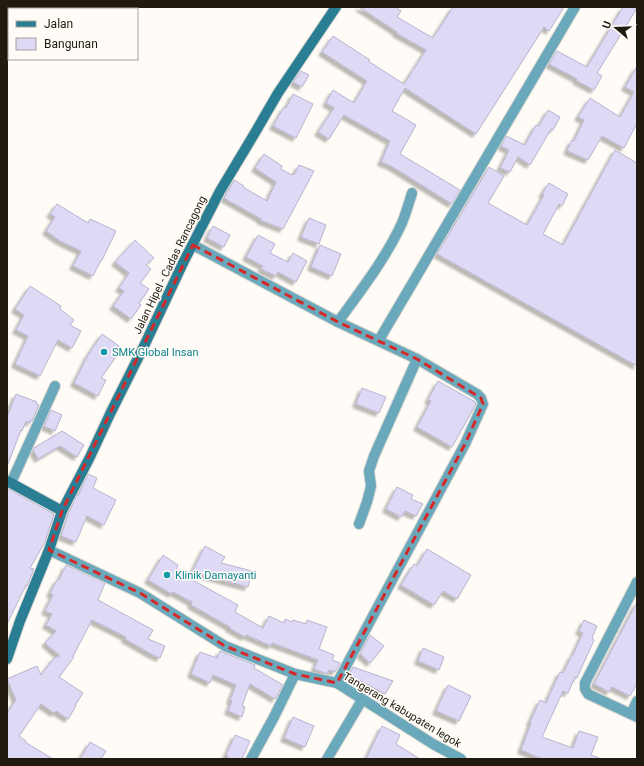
<svg xmlns="http://www.w3.org/2000/svg" width="644" height="766" font-family="Roboto,sans-serif">
	<style>
		.building { fill: #ded9f5; stroke: #b8b3cf; filter: url(#shadow) }
		.lines { fill: none; stroke-linecap: round; stroke-linejoin: round }
		.street-casing { stroke: #dbd7d1; stroke-width: 12 }
		.secondary-casing { stroke: #dbd7d1; stroke-width: 12 }
		.street { stroke: #6aa9bc; stroke-width: 10 }
		.secondary { stroke: #2a7e93; stroke-width: 10 }
		.marked { fill: none; stroke: #d62828; stroke-width: 3; stroke-dasharray: 8 5; stroke-linejoin: round }
		.culture-dot { fill: #0f9aa8; stroke: #fffbf6; stroke-width: 1.5 }
		.labels { text-anchor: middle; dominant-baseline: central; stroke-width: 3; stroke-linejoin: round; paint-order: stroke }
		.street-label { font-size: 11px; fill: #211a11; stroke: #fffbf6 }
		.culture-label { font-size: 11px; fill: #0d838f; stroke: #fffbf6; text-anchor: start }
	</style>
	<defs>
		<filter id="shadow"><feDropShadow dx="-3.5" dy="3.5" stdDeviation="1" flood-color="#0004"/></filter>
	</defs>
	<rect width="100%" height="100%" fill="#fffbf6"/>
	<g class="building">
		<path d="M359,7H395L401,11L397,17L433,38L453,7H564L549,31L544,27L476,134L405,88L392,111L416,125L400,154L460,190L452,204L391,166L381,162L390,141L344,115L329,139L318,132L334,108L326,103L333,90L354,103L367,81L322,52L333,36L370,60L368,61L404,84L426,50L396,33L397,32Z"/>
		<path d="M623,7L637,8L597,73L602,76L594,90L577,81V79L549,64L557,51L587,67Z"/>
		<path d="M637,66V123L624,148L602,136L588,160L567,151L572,140L574,141L584,120L578,117L590,98L620,117L634,92L625,87Z"/>
		<path d="M301,71L309,75L302,87L293,82Z"/>
		<path d="M293,94L313,104L296,138L273,126L284,107L286,108Z"/>
		<path d="M548,110L560,117L553,130L551,129L530,165L518,157L510,172L500,168L509,150L501,146L506,136L525,145L536,125L539,126Z"/>
		<path d="M615,150L637,163V366L437,254L489,167L504,176L488,203L527,225L544,195L542,194L549,183L568,194L562,206L559,204L543,234L563,245Z"/>
		<path d="M264,154L282,166L281,169L292,175L293,174L294,175L299,165L314,171L283,229L260,220L261,219L224,198L234,180L244,186L243,187L267,201L276,182L255,168Z"/>
		<path d="M57,204L88,223L90,219L116,231L102,260H101L93,276L73,266L81,251L60,241L46,231L55,217L50,214Z"/>
		<path d="M309,218L326,225L319,244L301,237Z"/>
		<path d="M213,226L230,235L224,247L207,238Z"/>
		<path d="M258,235L275,244L270,253L288,262L293,253L307,261L296,282L278,272L276,276L261,269L263,266L246,257Z"/>
		<path d="M135,240L154,258L146,265L151,269L140,283L149,289L139,303L141,305L131,319L113,306L124,291L119,288L129,273L115,262Z"/>
		<path d="M320,245L341,254L332,276L311,267Z"/>
		<path d="M30,286L61,306L60,309L74,320L70,325L81,331L72,348L58,340L40,376L15,364L28,336L16,330L24,315L15,309Z"/>
		<path d="M102,334L122,348L101,378L106,380L98,396L74,383L88,355Z"/>
		<path d="M438,381L475,402L476,404L452,447L417,427L431,401L428,400Z"/>
		<path d="M362,388L386,397L379,413L356,404Z"/>
		<path d="M16,394L37,402L36,404L39,405L32,421L30,420V423L26,421L22,431L21,430L8,464H7V417Z"/>
		<path d="M51,410L62,415L55,431L44,426Z"/>
		<path d="M62,431L84,445L77,457L60,446L38,459L33,450L34,448Z"/>
		<path d="M88,474L97,478L93,488L116,500L104,525L87,516L76,542L61,536L68,514L77,495L78,496Z"/>
		<path d="M397,487L413,495L411,499L423,504L416,516L405,511L401,517L386,509Z"/>
		<path d="M7,488L54,514L45,542L30,568L34,569L27,586L26,585L7,624Z"/>
		<path d="M205,546L225,557L221,563L252,571L248,587L192,572Z"/>
		<path d="M427,549L471,575L457,599L443,591L434,605L401,585L414,564L417,566Z"/>
		<path d="M163,555L178,565L176,571L238,605L235,612L263,628L269,616L284,623L285,619L292,622L293,620L306,624L307,620L327,627L319,649L334,655L332,660L340,663L335,672L329,670L327,674L314,669L318,660L272,643L271,646L246,635L245,637L229,628L230,627L191,605L192,602L173,592L172,594L148,580Z"/>
		<path d="M66,565L105,583L98,600L153,630L148,639L165,646L160,658L151,654L125,639L126,637L92,620L73,656L74,657L59,677L83,693L75,705L76,706L68,719L56,711L54,713L41,704L19,736L26,741L25,742L53,759H7V713L16,700L7,679L37,666L41,675L54,658L60,656L45,643L56,631L46,625L52,614L45,611L53,595L50,593L57,580H59Z"/>
		<path d="M637,602V683L630,696L612,687L609,692L594,684Z"/>
		<path d="M584,620L597,626L592,638L594,640L577,678L575,677L568,693L563,691L542,737L573,748L579,731L598,737L591,755L599,758V759H542L521,750L531,723L530,722L540,700L546,703L560,672L563,673L572,655H573L583,633L579,631Z"/>
		<path d="M370,635L384,646L370,663L360,654Z"/>
		<path d="M423,648L444,657L439,670L418,661Z"/>
		<path d="M220,651L255,665L254,668L283,685L275,699L250,684L242,706L245,707L242,717L228,711L232,701L230,700L236,685L213,675L210,683L191,674L200,652L217,658Z"/>
		<path d="M353,667L393,681L385,694L349,675Z"/>
		<path d="M448,685L471,696L459,721L436,711Z"/>
		<path d="M293,717L314,726L305,747L284,738Z"/>
		<path d="M382,726L400,735L396,744L420,759H366Z"/>
		<path d="M235,735L250,741L242,759H227L228,756L226,755Z"/>
		<path d="M90,742L106,751L101,759H80Z"/>
	</g>
	<g class="lines">
		<defs>
			<g id="street">
				<path d="M193,245L338,322L417,359L477,394L481,398L483,404L465,444L337,683"/>
				<path d="M338,322C361,290 386,258 402,223C406,213 409,203 412,193"/>
				<path d="M379,340L575,7"/>
				<path d="M11,483L55,386"/>
				<path d="M359,524L367,502L371,486L369,471L374,456L417,359"/>
				<path d="M49,550L140,593L225,646L295,674L337,683L433,744L461,759"/>
				<path d="M637,582L585,683V689L588,694L637,717"/>
				<path d="M631,714L637,701"/>
				<path d="M251,759L274,717L295,674"/>
				<path d="M327,759L362,700"/>
			</g>
			<g id="secondary">
				<path d="M7,481L62,511"/>
				<path d="M7,659L20,621L49,550L62,511L90,457L110,414L144,346L184,261L220,191L256,131L278,93L336,7"/>
			</g>
		</defs>
		<use href="#street" class="street-casing"/>
		<use href="#secondary" class="secondary-casing"/>
		<use href="#street" class="street"/>
		<use href="#secondary" class="secondary"/>
	</g>
	<path class="marked" d="M193,245L338,322L417,359L481,398L483,404L465,444L337,683L295,674L225,646L140,593L49,550L62,511Z"/>
	<g class="culture-dot">
		<circle cx="104" cy="352" r="4"/>
		<circle cx="167" cy="575" r="4"/>
	</g>
	<g class="labels">
		<g class="street-label">
			<text transform="translate(170 265) rotate(-64)">Jalan Hipel - Cadas Rancagong</text>
			<text transform="translate(402 710) rotate(31)">Tangerang kabupaten legok</text>
		</g>
		<g class="culture-label">
			<text x="112" y="352">SMK Global Insan</text>
			<text x="175" y="575">Klinik Damayanti</text>
		</g>
	</g>
	<rect width="644" height="766" fill="none" stroke="#211a11" stroke-width="16"/>
	<rect x="8" y="8" width="130" height="52" fill="#fffbf6" stroke="#a6a19a"/>
	<rect x="16" y="21" width="20" height="6" fill="#2a7e93" stroke="#a6a19a"/>
	<text x="44" y="28" font-size="12" fill="#211a11">Jalan</text>
	<rect x="16" y="38" width="20" height="12" fill="#ded9f5" stroke="#a6a19a"/>
	<text x="44" y="48" font-size="12" fill="#211a11">Bangunan</text>
	<g transform="translate(616 28) rotate(289)" stroke="#fffbf6" stroke-width="3" paint-order="stroke">
	<path d="M0-3L7 15L0 10L-7 15Z" fill="#211a11"/>
	<text y="-6" font-size="11" font-weight="bold" text-anchor="middle" fill="#211a11">U</text>
	</g>
</svg>
